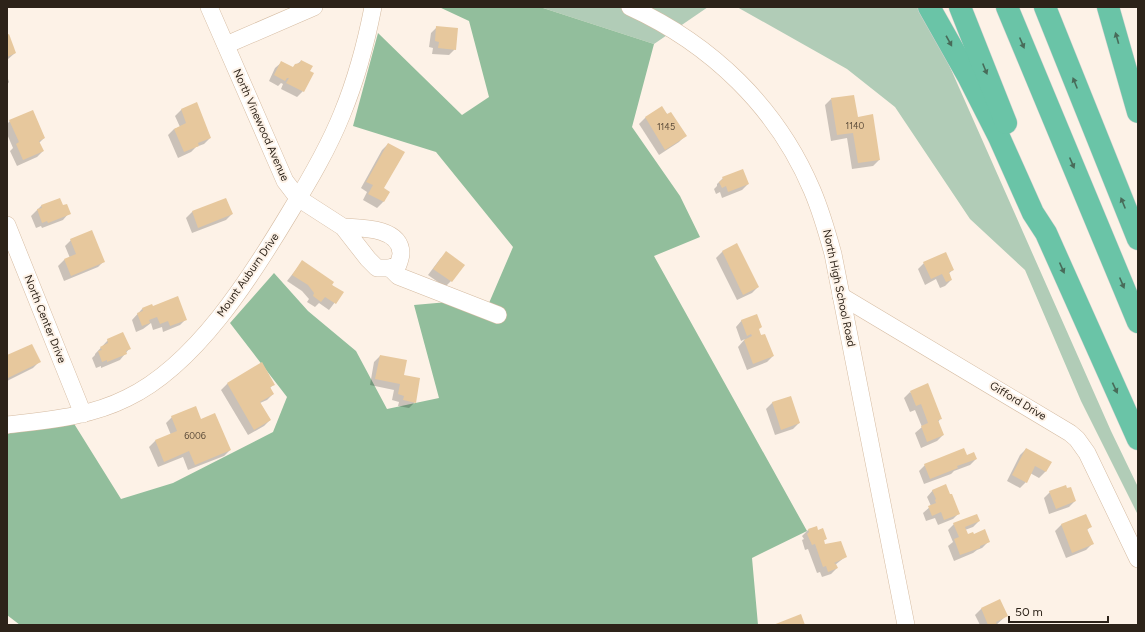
<svg xmlns="http://www.w3.org/2000/svg" width="1145" height="632" font-family="Figtree,sans-serif">
	<style>
		.green { fill: #b1ccb7 }
		.forest { fill: #92be9c }
		.shadow { fill: #0003 }
		.building { fill: #e7c89d }
		.lines { fill: none; stroke-linecap: round; stroke-linejoin: round }
		.minor-casing { stroke: #d5bba1; stroke-width: 18 }
		.highway-casing { stroke: #d5d3d1; stroke-width: 23 }
		.minor { stroke: #fff; stroke-width: 17 }
		.highway { stroke: #6ac4a7; stroke-width: 22 }
		.oneway { fill: #486b59 }
		.labels { text-anchor: middle; dominant-baseline: central; stroke-width: 4; stroke-linejoin: round; paint-order: stroke }
		.number-label { font-size: 9px; fill: #5c4c3a }
		.street-label { font-size: 11px; fill: #2d2319; stroke: #fdf2e7 }
	</style>
	<rect width="100%" height="100%" fill="#fdf2e7"/>
	<g class="green">
		<path d="M540,7H708L654,44Z"/>
		<path d="M737,7H931L938,40L1111,431L1138,487V515L1081,401L1025,270L970,219L895,107L847,69Z"/>
	</g>
	<path class="forest" d="M439,7H540L654,44L632,127L680,196L700,237L654,256L807,531L752,558L758,625H20L7,615V426L73,422L121,499L173,483L273,432L287,397L230,323L274,273L308,311L356,351L387,409L439,398L414,305L448,302L486,310L513,247L436,152L353,126L378,33L462,115L489,97L469,21Z"/>
	<g class="shadow">
		<path d="M437,27L455,49L449,55L432,54L433,48L429,47L431,33Z"/>
		<path d="M7,36L15,53L7,60Z"/>
		<path d="M301,61L303,91L297,97L281,89L283,84L281,83L278,86L269,81L275,68L282,62L292,68Z"/>
		<path d="M7,76L9,82L7,85Z"/>
		<path d="M831,99L857,118L879,160L873,166L852,169L847,138L831,141L825,105Z"/>
		<path d="M196,104L210,138L204,144L196,147L191,152L178,158L168,135L174,129L180,127L175,116L181,110Z"/>
		<path d="M662,108L685,136L679,142L659,155L639,124L645,118Z"/>
		<path d="M10,121L44,138L39,143L43,151L37,157L17,166L10,151L13,148L7,134V124Z"/>
		<path d="M388,144L383,189L389,192L383,202L377,208L363,200L367,192L361,188L382,150Z"/>
		<path d="M723,178L748,184L742,190L722,198L720,192L716,194L714,189L717,186V184Z"/>
		<path d="M59,199L62,206L69,213L63,220L42,228L41,226L36,228L31,216L41,206Z"/>
		<path d="M226,199L232,214L226,220L192,233L186,218L192,212Z"/>
		<path d="M71,240L104,261L98,267L64,281L58,266L64,260L70,258L65,246Z"/>
		<path d="M737,245L758,287L752,293L737,300L716,258L722,252Z"/>
		<path d="M446,253L451,281L445,287L428,275L440,259Z"/>
		<path d="M302,262L342,293L329,310L319,303L315,307L307,302L309,299L302,291L287,281Z"/>
		<path d="M924,263L953,270L948,274L951,280L945,286L940,288L936,279L925,285L918,269Z"/>
		<path d="M152,307L186,319L180,325L163,332L162,327L153,330L151,323L143,329L136,332L132,320L142,309Z"/>
		<path d="M742,320L758,330L773,356L767,362L747,370L738,347L745,339L741,341L736,327Z"/>
		<path d="M108,340L129,349L120,360L101,368V366L96,368L92,358L95,355V354Z"/>
		<path d="M31,345L39,362L33,368L7,381V357Z"/>
		<path d="M380,356L403,375L415,402L409,408L398,406L399,402L392,400L394,390L370,385L374,362Z"/>
		<path d="M262,364L274,384L270,388L273,394L267,400L260,403L270,420L264,426L248,435L221,390L227,384Z"/>
		<path d="M910,392L941,418L938,422L943,435L937,441L921,448L915,433L922,427L915,410L910,412L904,398Z"/>
		<path d="M790,397L799,423L793,429L775,435L766,409L772,403Z"/>
		<path d="M172,417L201,420L230,450L224,456L188,470L183,457L158,467L149,447L155,441L171,435L166,423Z"/>
		<path d="M1026,449L1050,462L1045,472L1039,478L1030,473L1026,482L1020,488L1007,481L1020,455Z"/>
		<path d="M966,456L976,459L970,465L954,471L951,474L924,484L919,471L925,465Z"/>
		<path d="M1066,489L1075,501L1069,507L1049,514L1044,498L1050,492Z"/>
		<path d="M933,490L959,513L953,519L938,525L935,518L926,521L923,513L931,506L927,497Z"/>
		<path d="M1086,515L1090,527L1087,530L1092,544L1086,550L1066,558L1055,531L1061,525Z"/>
		<path d="M979,521L973,527L965,530L967,535L988,542L982,548L977,550L973,553L954,561L948,546L953,542L948,530L954,524Z"/>
		<path d="M808,530L817,531L826,539L823,541L824,545L845,557L835,565L837,568L831,574L822,577L820,572L817,573L808,549L805,550L802,540L804,539L802,536Z"/>
		<path d="M1000,601L1006,616L996,625H980L975,615L981,609Z"/>
	</g>
	<g class="building">
		<path d="M436,26L458,28L456,50L438,48L439,42L435,41Z"/>
		<path d="M9,34L16,53L7,57V35Z"/>
		<path d="M301,60L313,66L310,71L314,73L304,92L286,83L289,78H287L285,81L274,75L281,61L293,67L295,64L300,63Z"/>
		<path d="M854,95L858,117L873,114L880,160L858,163L853,133L837,135L831,98Z"/>
		<path d="M197,102L211,138L198,143L199,146L184,152L174,129L186,123L181,109Z"/>
		<path d="M662,106L667,114L671,112L687,136L665,150L645,117Z"/>
		<path d="M33,110L45,138L39,141L44,151L23,160L16,144L19,142L9,120Z"/>
		<path d="M388,143L405,152L384,188L390,192L384,202L368,194L373,185L366,182Z"/>
		<path d="M743,169L749,184L728,192L726,186L722,188L719,182L723,179L722,177Z"/>
		<path d="M60,198L63,205L67,204L71,214L48,223L47,221L42,223L37,209L42,208L41,205Z"/>
		<path d="M226,198L233,214L198,228L192,211Z"/>
		<path d="M92,230L105,262L71,276L64,259L76,254L70,239Z"/>
		<path d="M737,243L759,287L743,295L722,251Z"/>
		<path d="M446,251L465,265L452,282L433,269Z"/>
		<path d="M946,252L954,270L949,272L952,280L946,282L942,274L931,279L923,262Z"/>
		<path d="M302,260L334,282L332,285L344,292L336,304L325,297L321,302L313,296L314,293L308,285L292,275Z"/>
		<path d="M178,296L187,320L170,326L168,321L160,324L157,317L149,320L150,323L142,326L137,313L143,311L142,308L152,304L153,306Z"/>
		<path d="M757,314L762,327L759,329L761,335L765,334L774,356L753,364L744,340L752,336L751,334L747,336L741,320Z"/>
		<path d="M123,332L131,349L126,351L127,354L107,362V360L102,362L98,351L102,350L100,347L108,343L107,339Z"/>
		<path d="M32,344L41,362L8,378L7,355Z"/>
		<path d="M380,355L407,360L404,375L420,378L416,403L403,400L404,396L398,394L400,384L375,379Z"/>
		<path d="M262,362L275,385L270,387L274,394L260,402L271,420L254,430L227,383Z"/>
		<path d="M928,383L942,419L938,420L944,435L927,442L921,426L928,423L921,404L916,406L910,391Z"/>
		<path d="M791,396L800,423L781,430L772,402Z"/>
		<path d="M196,406L201,419L215,413L231,450L195,465L189,451L164,462L155,440L177,431L171,416Z"/>
		<path d="M964,448L967,455L974,452L977,459L957,466L958,468L930,479L924,464Z"/>
		<path d="M1026,448L1052,462L1046,472L1035,466L1027,483L1012,475Z"/>
		<path d="M946,484L950,494H952L960,514L944,520L941,512L932,516L928,506L936,503L935,500L936,499L932,490Z"/>
		<path d="M1066,485L1067,488L1071,487L1076,501L1056,509L1049,491Z"/>
		<path d="M977,514L980,521L965,527L968,534L973,532L974,534L985,529L990,542L980,546V548L960,555L954,539L959,537L953,523Z"/>
		<path d="M1086,514L1092,527L1087,529L1094,544L1072,553L1061,524Z"/>
		<path d="M817,526L818,530L823,528L827,539L824,540L825,544L841,541L847,557L834,563L836,564L838,568L828,572L826,566L823,567L815,544L812,545L807,534L809,532L808,529Z"/>
		<path d="M1000,599L1008,616L996,622L997,625H988L981,608Z"/>
		<path d="M801,614L805,625H773Z"/>
	</g>
	<g class="lines">
		<defs>
			<g id="minor">
				<path d="M209,7L285,181L298,198L343,227L368,259L377,268H390L398,265C399,262 401,257 401,253C400,227 361,228 343,227"/>
				<path d="M630,7C711,44 777,107 812,190C821,211 827,232 833,254L906,625"/>
				<path d="M226,45L314,7"/>
				<path d="M7,225L83,414"/>
				<path d="M390,268L398,276L498,315"/>
				<path d="M841,296L1070,433L1077,439L1087,453L1138,559"/>
				<path d="M7,425C48,420 89,417 127,398C196,365 251,277 290,212C309,181 328,149 342,114C356,80 366,43 373,7"/>
			</g>
			<g id="highway">
				<path d="M929,7L968,76L999,137L1033,213L1046,233L1138,439"/>
				<path d="M960,7L1006,123"/>
				<path d="M1007,7L1138,322"/>
				<path d="M1045,7L1138,239"/>
				<path d="M1108,7L1138,112"/>
			</g>
		</defs>
		<use href="#minor" class="minor-casing"/>
		<use href="#highway" class="highway-casing"/>
		<use href="#minor" class="minor"/>
		<use href="#highway" class="highway"/>
	</g>
	<defs><path id="oneway-solid" d="M-6-.8H1V-3.2L6.5 0L1 3.2V.8H-6Z"/></defs>
	<g class="oneway">
		<use href="#oneway-solid" transform="translate(1117 38) rotate(-106)"/>
		<use href="#oneway-solid" transform="translate(949 41) rotate(61)"/>
		<use href="#oneway-solid" transform="translate(1022 43) rotate(67)"/>
		<use href="#oneway-solid" transform="translate(985 69) rotate(68)"/>
		<use href="#oneway-solid" transform="translate(1075 83) rotate(-112)"/>
		<use href="#oneway-solid" transform="translate(1072 163) rotate(67)"/>
		<use href="#oneway-solid" transform="translate(1123 203) rotate(-112)"/>
		<use href="#oneway-solid" transform="translate(1062 268) rotate(66)"/>
		<use href="#oneway-solid" transform="translate(1122 283) rotate(67)"/>
		<use href="#oneway-solid" transform="translate(1115 388) rotate(65)"/>
	</g>
	<g class="labels">
		<g class="number-label">
			<text x="855" y="125">1140</text>
			<text x="666" y="126">1145</text>
			<text x="195" y="435">6006</text>
		</g>
		<g class="street-label">
			<text transform="translate(261 125) rotate(66)">North Vinewood Avenue</text>
			<text transform="translate(248 275) rotate(-55)">Mount Auburn Drive</text>
			<text transform="translate(839 288) rotate(78)">North High School Road</text>
			<text transform="translate(45 319) rotate(68)">North Center Drive</text>
			<text transform="translate(1018 401) rotate(31)">Gifford Drive</text>
		</g>
	</g>
	<rect width="1145" height="632" fill="none" stroke="#2d2319" stroke-width="16"/>
	<path d="M1009 616v6h99v-6" fill="none" stroke="#2d2319" stroke-width="2"/>
	<text x="1015" y="616" font-size="12" fill="#2d2319" stroke="#fdf2e7" stroke-width="3" paint-order="stroke">50 m</text>
</svg>
